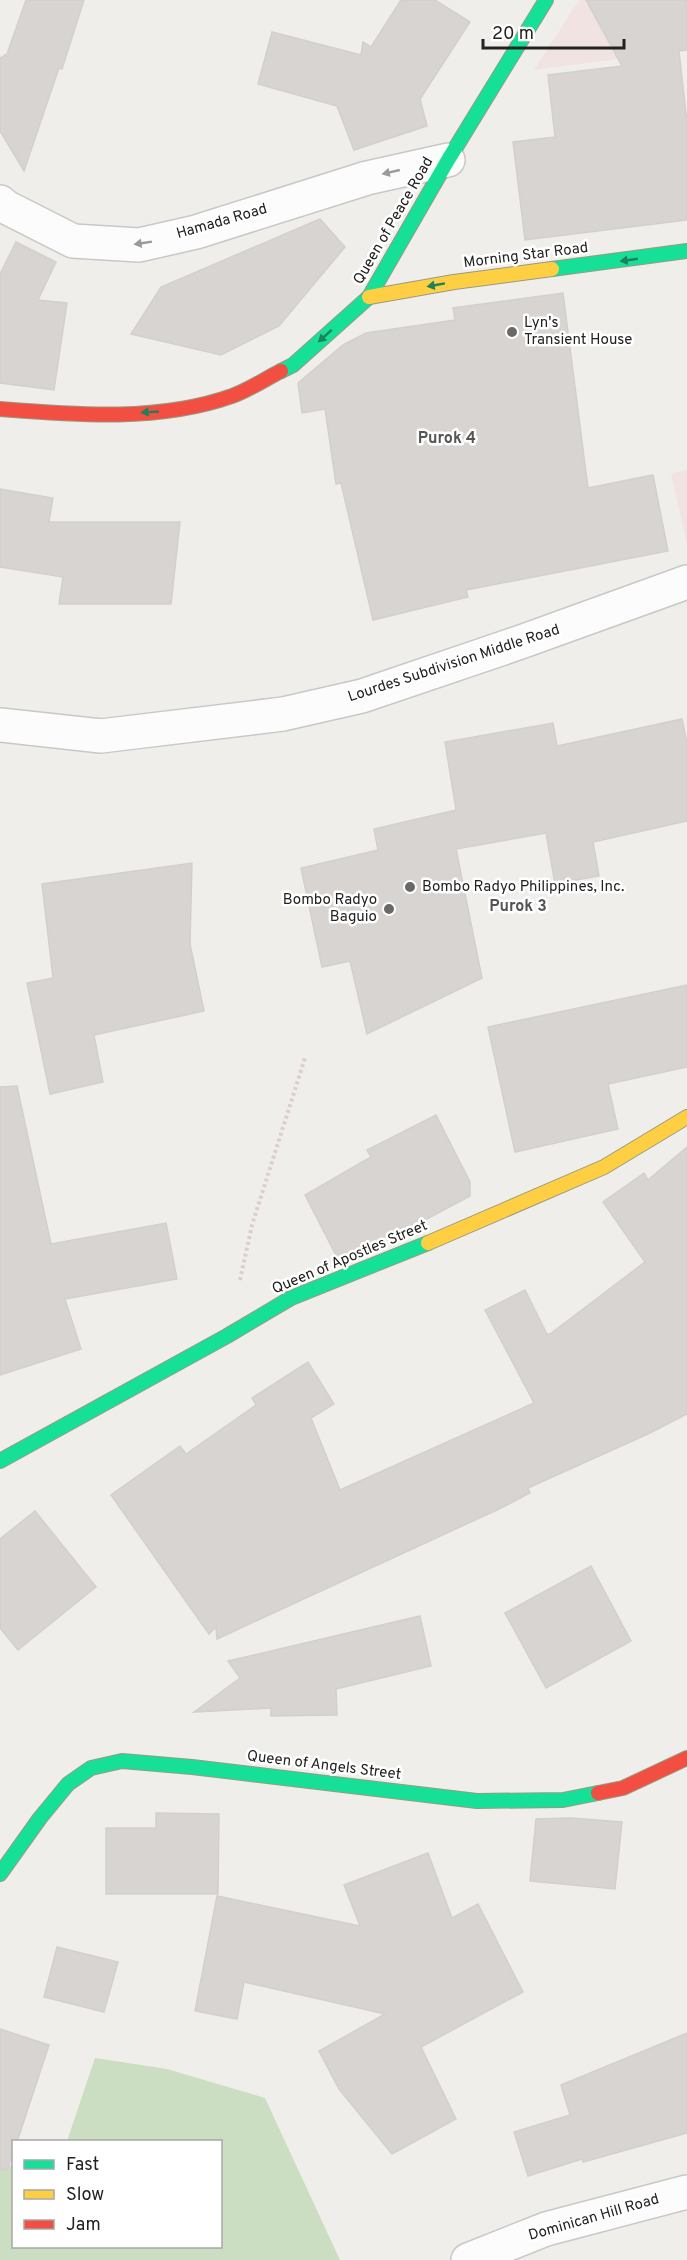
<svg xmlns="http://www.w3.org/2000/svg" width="687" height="2260" font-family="Overpass,sans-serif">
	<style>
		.commercial { fill: #f1e3e1 }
		.forest { fill: #cbdec1 }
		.building { fill: #d7d4d2; stroke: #d3d0cc; stroke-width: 1.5 }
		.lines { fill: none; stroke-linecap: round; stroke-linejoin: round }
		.street-casing { stroke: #c9c8c7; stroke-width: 36 }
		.fast-casing { stroke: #999a82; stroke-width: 16 }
		.slow-casing { stroke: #999a82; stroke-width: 16 }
		.jam-casing { stroke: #999a82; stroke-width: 16 }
		.path { stroke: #dccecd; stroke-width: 4; stroke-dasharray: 3 3; stroke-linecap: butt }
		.street { stroke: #fdfcfc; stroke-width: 33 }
		.fast { stroke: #16e098; stroke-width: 14 }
		.slow { stroke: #ffcf43; stroke-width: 14 }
		.jam { stroke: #f24e42; stroke-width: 14 }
		.oneway { fill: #9a9a9a }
		.oneway2 { fill: #1c815d }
		.poi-dot { fill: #6a6968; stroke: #fff; stroke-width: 2 }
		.labels { text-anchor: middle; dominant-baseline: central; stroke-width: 5; stroke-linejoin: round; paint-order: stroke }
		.street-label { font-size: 15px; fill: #222; stroke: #fff }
		.poi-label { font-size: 15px; fill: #222; stroke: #fff; text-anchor: start }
		.neighbourhood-label { font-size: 16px; font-weight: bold; fill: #555; stroke: #fff }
	</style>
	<rect width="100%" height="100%" fill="#f0eeeb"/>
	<g class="commercial">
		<path d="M579,0H687V50L534,70Z"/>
		<path d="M687,470V544L671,474Z"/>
	</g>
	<path class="forest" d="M95,2058L167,2069L265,2098L340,2260H0V2163L13,2166L14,2246H220V2142L67,2141Z"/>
	<g class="building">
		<path d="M26,0H84L62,69L59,68L24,171L0,131V58L7,54Z"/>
		<path d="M401,0H435L470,22L420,99L427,126L354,150L337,106L258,84L272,32L361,55L363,42L371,47Z"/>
		<path d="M586,0H687V50L679,51L687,122V220L525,240L513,142L555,137L548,75L622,66Z"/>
		<path d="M320,219L345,247L279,326L221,355L131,334L161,287Z"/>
		<path d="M16,242L56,262L38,300L67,303L54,390L0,383V274Z"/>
		<path d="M563,293L588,488L653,475L668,551L466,590L468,597L373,620L341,483L336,484L325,409L302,413L298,383L343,345L366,333L455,320L453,308Z"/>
		<path d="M0,489L53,498L49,522H180L171,604H59L63,577L0,567Z"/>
		<path d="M682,719L687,743V821L593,842L599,876L555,884L546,833L456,849L482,978L367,1034L350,961L322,967L301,868L378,850L374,829L456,810L445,742L553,723L557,746Z"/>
		<path d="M192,863L190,944L204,1011L94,1035L103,1082L50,1094L27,983L53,978L42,884Z"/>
		<path d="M687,985V1067L608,1084L618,1129L515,1152L488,1027Z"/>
		<path d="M17,1086L51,1244L166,1223L177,1279L65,1299L81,1349L0,1375V1087Z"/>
		<path d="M436,1115L470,1182V1196L408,1229L406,1226L364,1248L338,1259L305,1195L371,1157L367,1150Z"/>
		<path d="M687,1147V1414L650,1433L528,1488L530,1493L499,1509L217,1639L216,1627L209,1634L111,1495L180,1446L186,1454L256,1405L252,1398L308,1362L334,1404L311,1418L340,1490L534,1403L485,1310L525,1290L547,1334H550L645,1262L603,1202L644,1173L648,1180Z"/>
		<path d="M35,1511L96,1587L18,1650L0,1628V1539Z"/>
		<path d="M591,1566L631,1641L546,1688L505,1613Z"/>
		<path d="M420,1616L431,1666L336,1689L337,1715L271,1716V1708L194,1712L240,1678L228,1661Z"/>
		<path d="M156,1813L219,1814L218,1894H106V1828H156Z"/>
		<path d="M571,1818L622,1822L615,1889L530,1881L536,1819Z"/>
		<path d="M428,1853L452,1918L478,1904L523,1992L421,2047L456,2119L392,2154L339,2089L319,2051L385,2014L244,1982L237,2019L195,2011L217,1896L360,1926L344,1885Z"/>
		<path d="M57,1947L118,1962L104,2012L44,1997Z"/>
		<path d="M0,2029L49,2045L17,2142H14V2151L7,2170L0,2169Z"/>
		<path d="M687,2033V2133L583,2162L582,2159L528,2176L514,2132L570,2115L561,2085Z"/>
	</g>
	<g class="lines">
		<defs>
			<g id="street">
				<path d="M0,202L6,207L73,241L139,245L196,232L367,178L448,160"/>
				<path d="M0,725L101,736L283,714L362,696L518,643L687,582"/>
				<path d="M468,2260L546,2229L687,2192"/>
			</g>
			<g id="fast">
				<path d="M552,269L687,251"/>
				<path d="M281,371L293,365L369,297L448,160L546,0"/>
				<path d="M0,1461L227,1336L291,1298L428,1243"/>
				<path d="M0,1874L40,1818L68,1784L91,1768L122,1761L192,1767L477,1801L563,1800L598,1793"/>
			</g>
			<g id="slow">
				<path d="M369,297L454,282L552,269"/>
				<path d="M428,1243L604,1167L687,1117"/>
			</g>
			<g id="jam">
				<path d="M0,409C76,415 159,422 232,396C249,390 265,379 281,371"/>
				<path d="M598,1793L623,1788L687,1758"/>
			</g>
		</defs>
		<use href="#street" class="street-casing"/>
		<use href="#fast" class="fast-casing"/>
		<use href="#slow" class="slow-casing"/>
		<use href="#jam" class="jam-casing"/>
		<path class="path" d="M240,1280L252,1225L305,1058"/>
		<use href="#street" class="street"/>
		<use href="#fast" class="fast"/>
		<use href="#slow" class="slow"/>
		<use href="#jam" class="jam"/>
	</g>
	<defs><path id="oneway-solid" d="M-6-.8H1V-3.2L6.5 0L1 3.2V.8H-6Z" transform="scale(1.5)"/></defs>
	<g class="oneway">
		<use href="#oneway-solid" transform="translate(391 172) rotate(167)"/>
		<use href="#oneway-solid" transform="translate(143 243) rotate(171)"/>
	</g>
	<g class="oneway2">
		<use href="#oneway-solid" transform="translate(629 260) rotate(172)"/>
		<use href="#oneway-solid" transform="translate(436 285) rotate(170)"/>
		<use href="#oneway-solid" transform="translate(325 336) rotate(138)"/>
		<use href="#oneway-solid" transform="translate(150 412) rotate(177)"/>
	</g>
	<g class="poi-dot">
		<circle cx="512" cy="332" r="6"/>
		<circle cx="410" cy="887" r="6"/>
		<circle cx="389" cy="909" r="6"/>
	</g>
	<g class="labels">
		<g class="street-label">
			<text transform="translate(394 221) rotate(-60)">Queen of Peace Road</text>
			<text transform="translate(222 222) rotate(-16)">Hamada Road</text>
			<text transform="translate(526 256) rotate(-7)">Morning Star Road</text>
			<text transform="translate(454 664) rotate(-18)">Lourdes Subdivision Middle Road</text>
			<text transform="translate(350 1258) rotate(-23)">Queen of Apostles Street</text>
			<text transform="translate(324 1766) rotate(7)">Queen of Angels Street</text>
			<text transform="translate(594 2218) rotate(-16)">Dominican Hill Road</text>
		</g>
		<g class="poi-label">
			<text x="524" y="323">Lyn's<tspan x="524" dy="17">Transient House</tspan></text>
			<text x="422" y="887">Bombo Radyo Philippines, Inc.</text>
			<text x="377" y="900" text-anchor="end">Bombo Radyo<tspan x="377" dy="17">Baguio</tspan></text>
		</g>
		<g class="neighbourhood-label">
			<text x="447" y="439">Purok 4</text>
			<text x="518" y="907">Purok 3</text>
		</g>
	</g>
	<rect x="12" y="2140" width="210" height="108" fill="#ffffff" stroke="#a7a7a7" stroke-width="1.5"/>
	<rect x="24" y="2160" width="30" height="9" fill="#16e098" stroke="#a7a7a7" stroke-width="1.5"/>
	<text x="66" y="2170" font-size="18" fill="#222222">Fast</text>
	<rect x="24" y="2190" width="30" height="9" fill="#ffcf43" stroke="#a7a7a7" stroke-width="1.5"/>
	<text x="66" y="2200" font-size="18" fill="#222222">Slow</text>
	<rect x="24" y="2220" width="30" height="9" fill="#f24e42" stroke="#a7a7a7" stroke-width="1.5"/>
	<text x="66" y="2230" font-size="18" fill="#222222">Jam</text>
	<path d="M483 39v9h141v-9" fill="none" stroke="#222222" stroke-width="3"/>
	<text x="492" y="39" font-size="18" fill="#222222" stroke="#ffffff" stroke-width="4.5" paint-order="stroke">20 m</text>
</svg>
